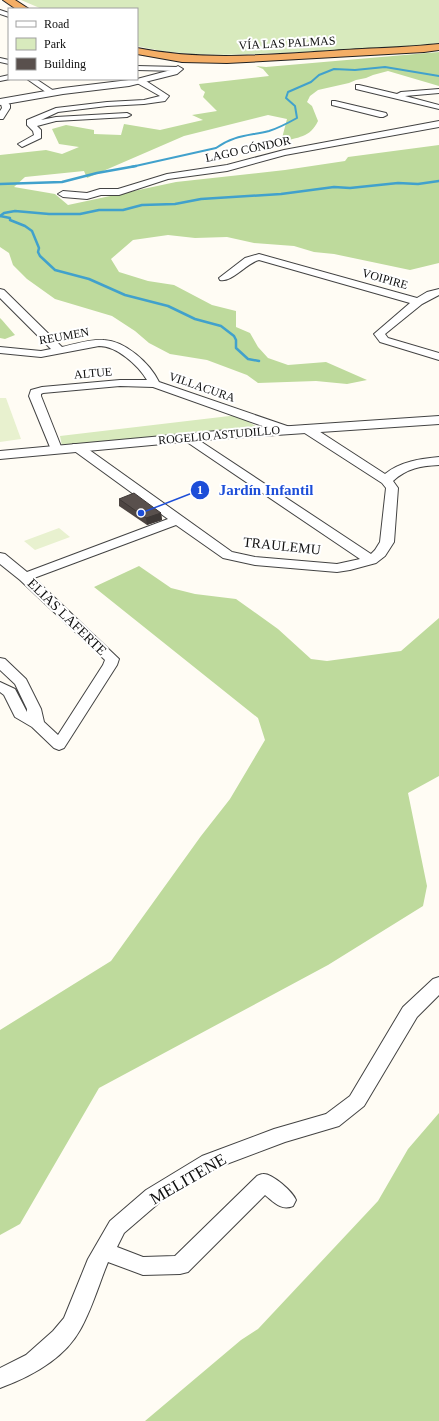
<svg xmlns="http://www.w3.org/2000/svg" width="439" height="1421" font-family="'Times New Roman',serif">
	<style>
		.green { fill: #d8eabd }
		.forest { fill: #beda9c }
		.pitch { fill: #e8f1cf }
		.lines { fill: none; stroke-linecap: round; stroke-linejoin: round }
		.stream-far1 { stroke: #41a1cc; stroke-width: 2 }
		.stream { stroke: #41a1cc; stroke-width: 2.5 }
		.minor-casing { stroke: #434343; stroke-width: 2 }
		.tertiary-casing { stroke: #434343; stroke-width: 2 }
		.trunk-casing { stroke: #212121; stroke-width: 2 }
		.minor { fill: #fff; fill-rule: evenodd }
		.tertiary { fill: #fff; fill-rule: evenodd }
		.trunk { fill: #f4ae66; fill-rule: evenodd }
		.wall { fill: #4d4542 }
		.shaded-wall { fill: #3e3836 }
		.building { fill: #59504d; stroke: #3e3836 }
		.labels { text-anchor: middle; dominant-baseline: central; stroke-width: 4; stroke-linejoin: round; paint-order: stroke }
		.far-street-label { font-size: 12px; fill: #101010; stroke: #fff }
		.street-label { font-size: 14px; fill: #101010; stroke: #fff }
		.near-street-label { font-size: 17px; fill: #101010; stroke: #fff }
		.leader { fill: none; stroke: #1d4ed8; stroke-width: 1.5 }
		.callout-dot { fill: #1d4ed8; stroke: #fff; stroke-width: 1.5 }
		.mark-label { font-size: 12px; text-anchor: middle; font-weight: bold; fill: #fff }
		.callout-label { font-size: 15px; text-anchor: middle; font-weight: bold; fill: #1d4ed8; stroke: #fff; stroke-width: 4; stroke-linejoin: round; paint-order: stroke }
	</style>
	<rect width="100%" height="100%" fill="#fffcf4"/>
	<g class="green">
		<path d="M21,0H439V43C394,49 348,50 303,52C247,54 191,59 137,46V9H42Z"/>
		<path d="M238,415L259,428L62,446L60,436Z"/>
	</g>
	<g class="forest">
		<path d="M439,52V86L388,71L373,75L366,78L356,80L349,83L318,90L310,96L307,102L312,106L318,121C310,138 298,137 281,142L287,119L268,115L184,136L87,178L84,171L25,177L14,187L55,194L68,205L176,182L285,170L345,161L348,157L439,145V263L410,270L334,254L314,252L294,246L254,243L227,237L195,238L168,235L133,240L111,259L119,272L148,281L174,285L212,305L236,311V327L250,333L258,347L268,358L288,365L326,362L367,380L347,384L316,381L258,383L247,375L207,360L170,354L149,343L135,331L112,316L55,299L27,279L13,265L9,253L0,247V155L46,150L62,154L79,147L59,144L52,129L66,125L94,130V134L121,135L124,124L160,130L203,120L192,115L217,111L203,97L205,92L201,89L199,84L269,76L263,69L256,66L266,67Z"/>
		<path d="M0,318L2,320L15,335L5,339L0,338Z"/>
		<path d="M139,566L171,588L195,594L236,599L278,629L311,659L327,661L401,651L439,618V776L408,793L427,886L423,906L328,965L99,1088L20,1224L0,1235V1030L111,961L201,836L230,799L265,740L258,718L94,587Z"/>
		<path d="M439,1113V1421H145L241,1340L258,1329L378,1201L408,1149Z"/>
	</g>
	<g class="pitch">
		<path d="M0,398H6L21,439L0,442Z"/>
		<path d="M59,528L70,537L35,550L24,541Z"/>
	</g>
	<g class="lines">
		<path class="stream-far1" d="M131,167L216,148C234,135 248,136 269,131C279,128 288,123 297,118L295,106L286,98L288,92L311,82L319,75L334,69L355,70L385,67L439,76"/>
		<g class="stream">
			<path d="M0,184L62,182L97,173L136,166"/>
			<path d="M0,216L4,213L15,211L49,214H80L99,210H123L142,205L175,204L201,199L281,194L334,187L350,188L398,183L418,184L439,181"/>
			<path d="M0,216L10,218V220L25,226L32,231L39,248L38,252L40,256L55,270L89,279L125,295L168,306L195,319L221,326L234,336L236,340V348L248,359L259,361"/>
		</g>
		<defs>
			<g id="minor">
				<path d="M0,10L9,13V17L0,14Z"/>
				<path d="M0,58L9,60V64L0,62Z"/>
				<path d="M137,66L178,67L182,69L178,71L137,70Z"/>
				<path d="M9,75V79H10L0,81V77Z"/>
				<path d="M27,79H36L57,93L53,95H50Z"/>
				<path d="M137,79H143L169,96L165,101L144,104L107,106L58,112L41,120L56,117L127,113L131,115L127,117L56,121L37,126L41,130V138L22,147L18,144L34,135L33,131L27,125V120L56,108L107,102L144,100L160,96L137,83Z"/>
				<path d="M356,85H359L397,94L401,92L439,89V93L405,96L439,105V109L356,89Z"/>
				<path d="M0,100H6L10,105V108L3,119H0V111L2,108Z"/>
				<path d="M332,101H335L386,113L387,115L383,117H380L332,105Z"/>
				<path d="M439,121V127L285,155L227,171L168,179L119,195H101L87,199L63,197L58,194L63,191L87,193L100,189H118L167,174L227,165L284,150Z"/>
				<path d="M259,254L417,298L427,292L439,289V295L422,304L385,334L388,338L439,353V360L380,342L374,334L410,303L259,260C247,263 231,283 220,280L219,278L245,258Z"/>
				<path d="M0,289L4,290L62,347C75,344 91,339 104,340C125,341 150,363 159,382L290,427L292,430L290,433H282L153,387L120,386L43,393L41,394V396L62,449L60,452H52L29,396L31,390L42,387L120,380H147C138,365 117,346 99,346L41,357L0,353V347L41,351L51,349L0,298Z"/>
				<path d="M307,425L311,426L385,474C401,461 420,459 439,457V465C421,466 407,468 393,481L398,488L394,542L385,556L376,563L350,570L337,572L255,565L223,558L176,525L34,578L119,659L117,665L64,748L59,750L54,748L32,727L15,717L4,695L0,692V682L15,689L27,712V709L15,684L0,670V658L5,659L26,679L41,709L44,722L58,735L103,665L105,660L20,580L0,564V553L5,554L27,572L168,519L73,450L71,447L73,444H81L232,552L255,557L337,564L360,559L181,438L183,435H191L371,554L375,550L380,542L386,488L382,483L303,432L301,429L303,426Z"/>
				<path d="M439,977V995L417,1017L364,1106L339,1126L285,1142L216,1168L160,1202L124,1233L117,1247L143,1257L175,1256L257,1176C259,1175 261,1174 263,1174C272,1173 293,1192 296,1200L293,1206C281,1211 274,1202 265,1195L188,1272L180,1274L143,1275L108,1262C99,1284 92,1309 80,1330C64,1359 30,1377 0,1388V1368L26,1355L53,1331L64,1318L88,1259L110,1221L146,1190L202,1156L274,1129L326,1114L350,1096L403,1007L433,979Z"/>
			</g>
			<g id="tertiary">
				<path d="M178,66L183,69L177,74L129,86L63,94L0,105V99L63,88L137,79L171,70Z"/>
				<path d="M439,416V424L217,439L0,459V451L217,431Z"/>
			</g>
			<g id="trunk">
				<path d="M3,0H15L29,9H16Z"/>
				<path d="M439,44V50L424,52L227,63L182,62L137,54V48C201,61 265,55 330,51C366,48 403,48 439,44Z"/>
			</g>
		</defs>
		<use href="#minor" class="minor-casing"/>
		<use href="#tertiary" class="tertiary-casing"/>
		<use href="#trunk" class="trunk-casing"/>
		<use href="#minor" class="minor"/>
		<use href="#tertiary" class="tertiary"/>
		<use href="#trunk" class="trunk"/>
	</g>
	<path class="wall" d="M119,499L161,513L162,520L147,525L119,506Z"/>
	<path class="shaded-wall" d="M161,513L162,520L147,525L146,518Z"/>
	<path class="building" d="M134,493L161,513L146,518L119,499Z"/>
	<g class="labels">
		<g class="far-street-label">
			<text transform="translate(287 43) rotate(-3)">VÍA LAS PALMAS</text>
			<text transform="translate(248 149) rotate(-12)">LAGO CÓNDOR</text>
			<text transform="translate(385 279) rotate(16)">VOIPIRE</text>
			<text transform="translate(64 336) rotate(-10)">REUMEN</text>
			<text transform="translate(93 373) rotate(-5)">ALTUE</text>
			<text transform="translate(202 387) rotate(19)">VILLACURA</text>
			<text transform="translate(219 435) rotate(-5)">ROGELIO ASTUDILLO</text>
		</g>
		<g class="street-label">
			<text transform="translate(282 546) rotate(6)">TRAULEMU</text>
			<text transform="translate(67 617) rotate(44)">ELIAS LAFERTE</text>
		</g>
		<g class="near-street-label">
			<text transform="translate(188 1179) rotate(-30)">MELITENE</text>
		</g>
	</g>
	<path class="leader" d="M141 513L200 490"/>
	<g class="callout-dot">
		<circle cx="141" cy="513" r="4"/>
		<circle cx="200" cy="490" r="10"/>
	</g>
	<g class="mark-label">
		<text x="200" y="494">1</text>
	</g>
	<g class="callout-label">
		<text x="266" y="495">Jardín Infantil</text>
	</g>
	<rect x="8" y="8" width="130" height="72" fill="#ffffff" stroke="#9f9f9f"/>
	<rect x="16" y="21" width="20" height="6" fill="#ffffff" stroke="#9f9f9f"/>
	<text x="44" y="28" font-size="12" fill="#101010">Road</text>
	<rect x="16" y="38" width="20" height="12" fill="#d8eabd" stroke="#9f9f9f"/>
	<text x="44" y="48" font-size="12" fill="#101010">Park</text>
	<rect x="16" y="58" width="20" height="12" fill="#59504d" stroke="#9f9f9f"/>
	<text x="44" y="68" font-size="12" fill="#101010">Building</text>
</svg>
